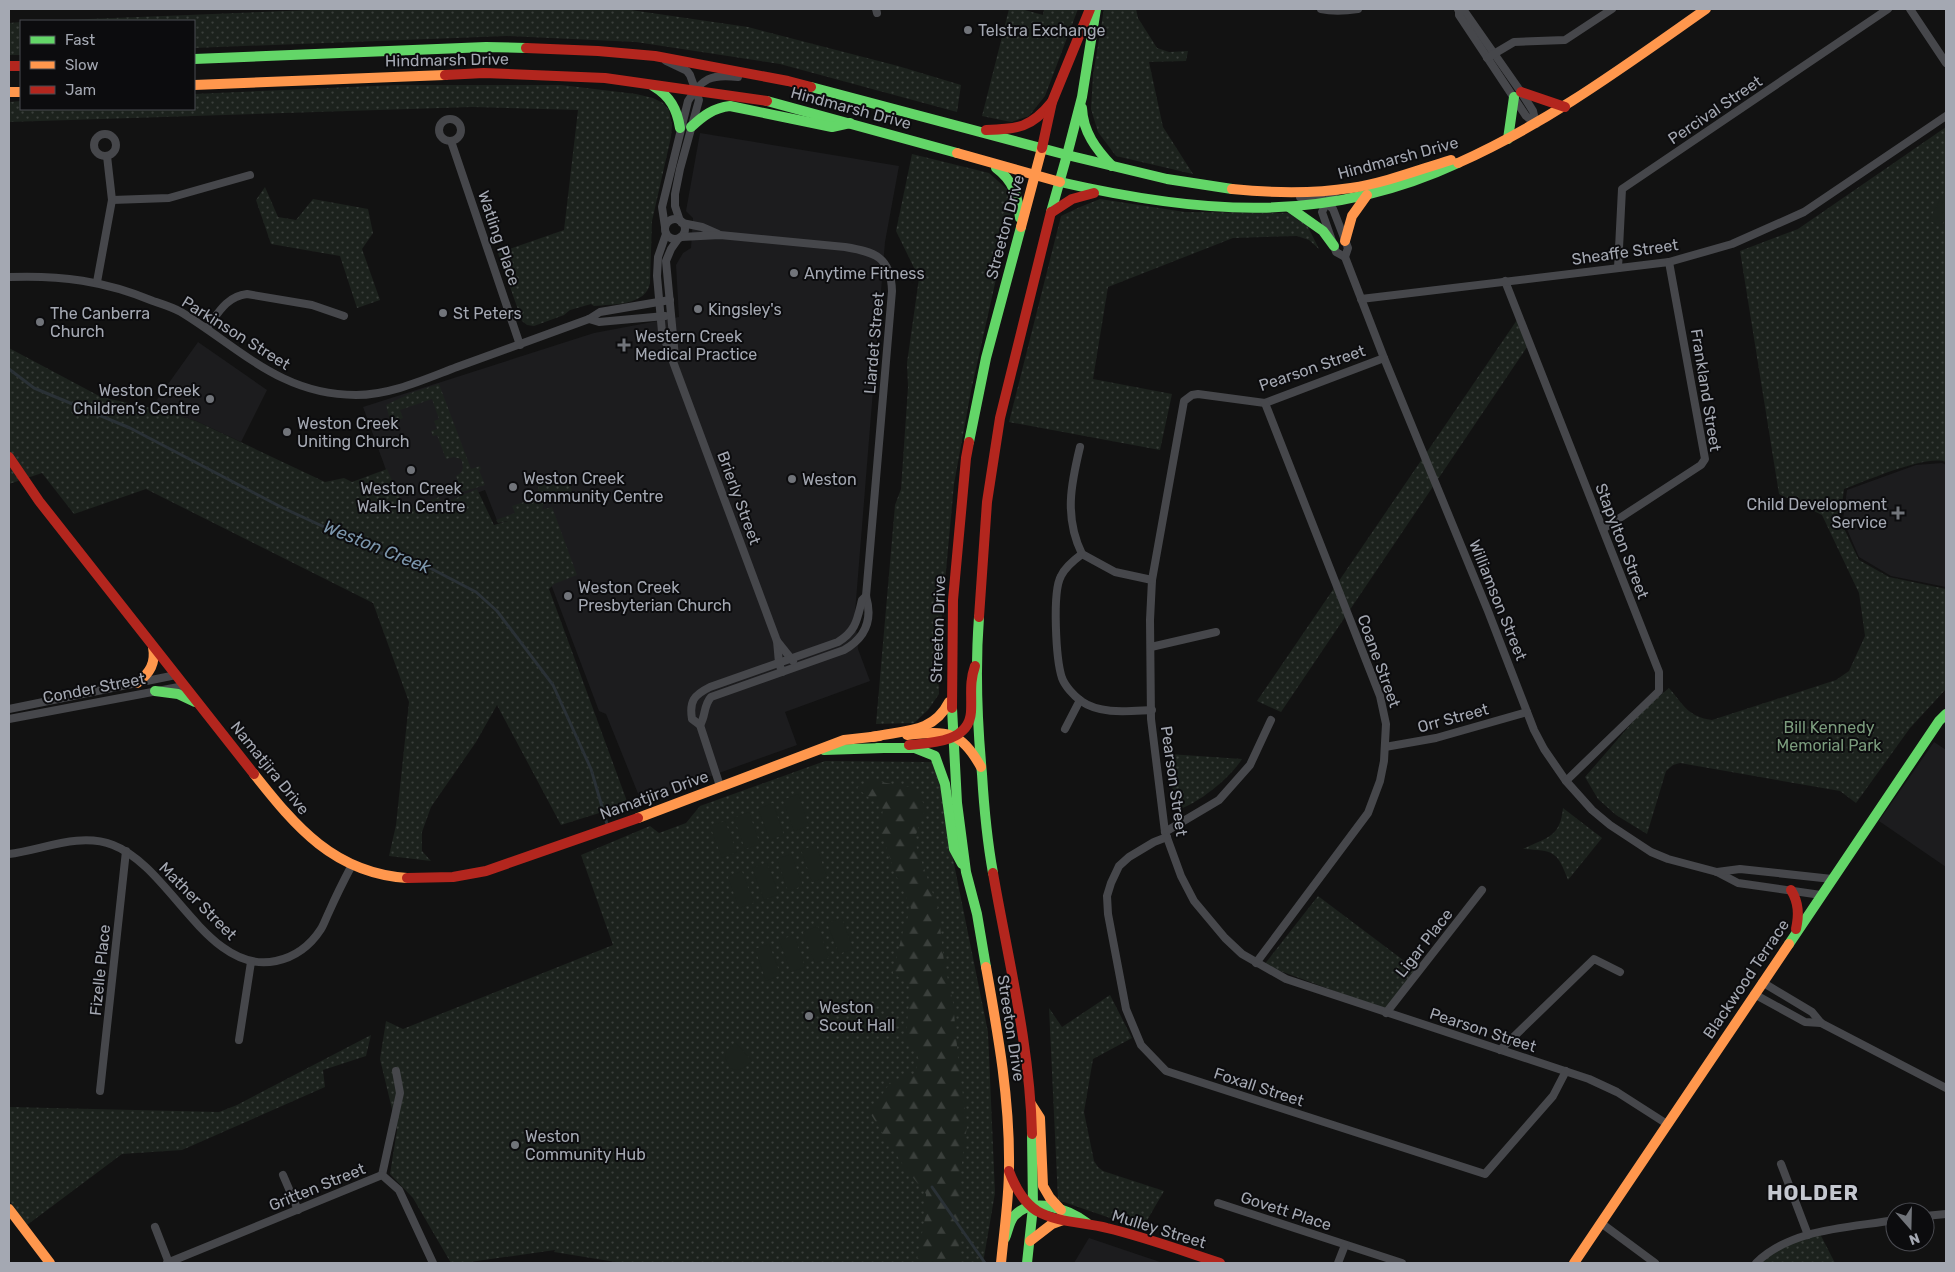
<svg xmlns="http://www.w3.org/2000/svg" width="1955" height="1272" font-family="Rubik,sans-serif">
	<style>
		.built { fill: #1c1c1e }
		.grass { fill: url(#grass-dots) }
		.forest { fill: url(#forest-firs) }
		.garden { fill: #1c221d }
		.lines { fill: none; stroke-linecap: round; stroke-linejoin: round }
		.stream { stroke: #2a3136; stroke-width: 3 }
		.street { stroke: #46474b; stroke-width: 8 }
		.fast { stroke: #63d668; stroke-width: 10 }
		.slow { stroke: #ff974d; stroke-width: 10 }
		.jam { stroke: #b3261e; stroke-width: 10 }
		.poi-dot { fill: #71747a; stroke: #0c0c0e; stroke-width: 2 }
		.labels { text-anchor: middle; dominant-baseline: central; stroke-width: 4; stroke-linejoin: round; paint-order: stroke }
		.poi-label { font-size: 16px; fill: #a4a8b2; stroke: #0c0c0e; text-anchor: start }
		.street-label { font-size: 16px; fill: #a4a8b2; stroke: #0c0c0e }
		.park-label { font-size: 16px; fill: #7b9c7d; stroke: #0c0c0e }
		.water-label { font-size: 18px; font-style: italic; fill: #7c96ac; stroke: #0c0c0e }
		.district-label { font-size: 21px; font-weight: bold; letter-spacing: 1px; fill: #c4c7cf; stroke: #0c0c0e }
	</style>
	<defs>
		<pattern id="grass-dots" width="8" height="8" patternUnits="userSpaceOnUse" patternTransform="scale(1.25)"><rect width="8" height="8" fill="#1c221d"/><path d="M2 2h.1M6 6h.1" fill="none" stroke="#3a3f3b" stroke-width="1.8" stroke-linecap="round"/></pattern>
		<pattern id="forest-firs" width="22" height="20" patternUnits="userSpaceOnUse" patternTransform="scale(1.25)"><rect width="22" height="20" fill="#1c221d"/><path d="M5 1l3.5 6h-7zM16 11l3.5 6h-7z" fill="#3a3f3b"/></pattern>
	</defs>
	<rect width="100%" height="100%" fill="#121212"/>
	<g class="built">
		<path d="M700,133L899,166L885,242L855,613L858,649L870,681L785,712L797,745L641,801L606,714L599,711L524,513L498,523L485,490L404,519L363,407L594,333L679,317L676,265L683,253L691,248L693,218L686,211Z"/>
		<path d="M198,342L267,390L241,442L196,421L151,408Z"/>
		<path d="M1942,463L1946,465V587L1891,576L1859,557L1843,520L1847,490L1916,465Z"/>
		<path d="M1934,742L1946,750V867L1879,821Z"/>
		<path d="M1089,1238L1163,1263H1074Z"/>
	</g>
	<g class="grass">
		<path d="M336,9H624L748,27L898,66L961,85L957,112L780,64L636,42L507,36L194,48V21H39Z"/>
		<path d="M1009,9H1021L1043,15L1044,9H1078L1045,96L1029,116L1011,122L982,116Z"/>
		<path d="M1104,9H1136L1138,18L1157,48L1169,52L1188,51L1186,61L1149,62L1163,127L1193,174L1116,156L1098,132L1091,109L1093,75Z"/>
		<path d="M21,22V55H9V23Z"/>
		<path d="M397,85H561L636,94L653,98L663,103L669,110L672,125L671,137L652,221L650,283C646,306 613,304 594,306L591,304L570,310L564,315L534,326L527,325L522,321L498,253L564,230L578,110L472,107L9,122V102L21,101V109H194V94Z"/>
		<path d="M1946,127V462C1927,454 1866,481 1844,489L1840,520L1859,560L1889,577L1946,589V689L1910,728L1856,803L1840,791L1680,763L1673,765L1666,771L1647,834L1616,815L1598,799L1585,777L1644,709L1669,688C1683,704 1688,717 1712,720L1836,680L1849,671L1865,636L1859,593L1822,515L1779,494L1740,251L1798,229Z"/>
		<path d="M912,154L989,173L1007,189L1011,212L971,391L954,484L938,658L939,694L928,710L914,723L876,724L895,505L901,489L908,387L907,363L919,278L896,231Z"/>
		<path d="M265,187L278,217L296,220L313,199L368,209L373,233L362,249L380,300L357,308L340,256L271,244L256,200Z"/>
		<path d="M1100,199L1185,212L1301,213L1319,249L1309,240L1297,236L1233,238L1108,287L1093,379L1172,394L1160,450L1009,422L1061,216L1080,207Z"/>
		<path d="M1517,320L1527,347L1281,712L1257,701Z"/>
		<path d="M9,348L101,397L151,408L196,421L325,482L344,478L352,482L387,469L405,510L439,497L442,504L477,489L494,525L508,521L498,523L496,520L515,513L512,506L530,500L529,496L537,493L540,482L565,473L575,498L554,505L551,499L544,503L542,510L552,507L577,575L554,584L549,589L628,804L561,825L497,705L476,742L431,807L422,832V851L431,861L389,856L396,825L409,702L373,603L146,489L74,514L42,473L9,484Z"/>
		<path d="M439,384L471,469L480,466L481,469L479,470L485,485L462,492L456,476C464,472 464,467 461,459L454,457L446,459L437,435L433,436L431,431L437,429L434,421L439,419L432,399L400,410L403,418L393,422L390,420L386,405L411,393Z"/>
		<path d="M1169,754L1242,759C1231,777 1200,802 1180,809L1174,804Z"/>
		<path d="M825,761L933,762L943,787L951,849L988,1032L995,1193L983,1263H622L554,1252L555,1250L463,1263H451L413,1198L390,1174L397,1130L380,1059L386,1021L403,1029L613,945L581,855L650,826L659,833L686,823L700,806Z"/>
		<path d="M1563,808L1602,838L1568,880C1557,850 1553,851 1523,849C1547,837 1560,838 1563,808Z"/>
		<path d="M1318,896L1415,969L1386,1010L1264,965Z"/>
		<path d="M1110,995L1132,1038L1093,1059L1084,1112L1094,1161L1098,1167L1103,1171L1164,1191L1142,1229L1058,1200L1049,1008L1062,1027Z"/>
		<path d="M371,1035L366,1056L323,1070L325,1087L182,1150L122,1154L27,1225L9,1200V1107L219,1112L237,1105Z"/>
		<path d="M1819,1232L1835,1263H1756L1766,1250Z"/>
	</g>
	<path class="forest" d="M870,780L914,788L926,807L914,840L938,908L944,962L953,1002L958,1057L967,1126L961,1170L959,1252L960,1263H916L926,1213V1194L903,1165L870,1113L891,1081L916,1073L918,1055L905,1042L911,986L893,973L903,931L911,908L895,873L880,829L883,809L857,788Z"/>
	<g class="garden">
		<path d="M1946,189V217L1941,227L1929,220Z"/>
		<path d="M798,794L809,826L794,831L783,800Z"/>
		<path d="M773,803L784,835L770,840L758,809Z"/>
		<path d="M749,812L760,844L745,849L734,818Z"/>
		<path d="M725,821L737,852L722,858L710,826Z"/>
		<path d="M816,845L827,877L812,882L801,850Z"/>
		<path d="M791,854L803,886L788,891L777,859Z"/>
		<path d="M767,863L779,894L764,900L752,868Z"/>
		<path d="M742,871L754,903L739,908L728,877Z"/>
		<path d="M842,918L853,949L839,954L827,923Z"/>
		<path d="M818,926L829,958L815,963L803,932Z"/>
		<path d="M794,935L805,967L791,972L779,940Z"/>
		<path d="M769,944L781,975L766,981L755,949Z"/>
		<path d="M736,1043L752,1061C745,1067 739,1073 730,1068L725,1057L727,1050Z"/>
	</g>
	<g class="lines">
		<g class="stream">
			<path d="M9,369L34,388L130,428L283,508L385,555L430,568L476,592L497,611L553,685L591,769L607,824"/>
			<path d="M932,1187L985,1263"/>
		</g>
		<g class="street">
			<path d="M876,9L877,13"/>
			<path d="M1321,9C1334,12 1345,11 1358,9"/>
			<path d="M1458,9L1465,12L1521,92L1533,111L1536,124"/>
			<path d="M1910,9L1946,63"/>
			<path d="M1459,10V15L1526,116L1536,124"/>
			<path d="M1487,58L1514,42L1565,40L1612,9"/>
			<path d="M666,61L687,71L690,75L699,100L680,169L675,194V206L680,221"/>
			<circle cx="450" cy="130" r="11"/>
			<circle cx="105" cy="145" r="11"/>
			<path d="M451,141L520,345"/>
			<path d="M1338,190L1330,196L1322,212L1336,252L1345,257"/>
			<path d="M1300,197L1321,198L1333,209L1348,248L1345,257L1384,358L1488,611L1534,730L1544,749L1566,781L1592,810L1610,825L1651,852L1668,859L1717,872L1738,883L1821,895"/>
			<path d="M112,200L169,198L250,175"/>
			<circle cx="675" cy="229" r="10"/>
			<path d="M682,223L702,227L718,234"/>
			<path d="M665,227L662,207L688,101C702,78 711,74 738,77"/>
			<path d="M666,234L658,257L657,276L662,332L777,641L779,663L782,672"/>
			<path d="M681,237L720,235L845,247C875,252 891,257 892,291L866,596C873,620 865,638 844,650L711,697C703,706 706,716 700,725"/>
			<path d="M1618,268L1622,189L1888,9"/>
			<path d="M9,277C61,275 105,281 153,301C162,304 172,307 181,312C240,348 281,395 356,395C391,395 425,379 457,367C501,351 545,335 589,319L600,312L670,300"/>
			<path d="M1505,281L1659,672V691L1566,781"/>
			<path d="M97,282L112,200L107,156"/>
			<path d="M1361,299L1669,262L1732,244L1804,212L1946,116"/>
			<path d="M589,319L599,322L665,316"/>
			<path d="M207,328C218,313 227,296 247,294L312,305L344,316"/>
			<path d="M675,357L666,261L671,249L678,239"/>
			<path d="M1384,358L1265,403L1198,394L1192,395L1184,401L1152,580L1150,620L1151,719L1165,832L1181,876L1194,901L1225,938L1242,954L1286,979L1589,1079L1617,1092L1667,1124"/>
			<path d="M1080,447C1071,484 1064,517 1082,554L1115,572L1152,580"/>
			<path d="M1603,529L1701,465L1705,459L1669,262"/>
			<path d="M1082,554C1074,560 1065,567 1061,576C1052,592 1056,660 1062,678C1065,686 1074,696 1081,701C1101,715 1129,711 1152,710"/>
			<path d="M777,641L793,661"/>
			<path d="M1151,647L1216,632"/>
			<path d="M9,709L176,675"/>
			<path d="M9,719L184,686"/>
			<path d="M1065,729L1080,700"/>
			<path d="M1385,747L1436,738L1527,712"/>
			<path d="M720,786L700,725L692,719C689,701 694,695 710,687L838,642C856,631 857,620 862,600L866,596"/>
			<path d="M1165,832L1219,800L1250,765L1271,720"/>
			<path d="M1167,837L1154,842L1129,857L1119,866L1111,883L1107,896L1108,914L1126,1009L1141,1045L1166,1071L1485,1174L1553,1096L1566,1071"/>
			<path d="M9,854C42,850 79,832 113,845C171,867 208,976 276,961C295,957 310,946 321,929C324,924 326,918 329,912C336,896 344,880 352,865"/>
			<path d="M1717,872L1740,869L1832,879"/>
			<path d="M1256,963L1368,813L1380,781L1384,761L1386,724L1380,696L1265,403"/>
			<path d="M1762,982L1812,1012L1821,1023L1946,1088"/>
			<path d="M1754,994L1805,1022L1821,1023"/>
			<path d="M1386,1013L1482,890"/>
			<path d="M239,1040L251,962"/>
			<path d="M1500,1050L1594,959L1620,972"/>
			<path d="M100,1091L126,851"/>
			<path d="M1781,1164L1808,1235"/>
			<path d="M283,1175L298,1210"/>
			<path d="M382,1175L400,1093L396,1071"/>
			<path d="M1218,1203L1402,1263"/>
			<path d="M1925,1216L1946,1214"/>
			<path d="M1601,1223L1655,1263"/>
			<path d="M155,1227L169,1263"/>
			<path d="M167,1263L382,1175L399,1190L433,1263"/>
			<path d="M1338,1263L1345,1245"/>
			<path d="M1756,1263C1792,1228 1848,1228 1895,1220"/>
		</g>
		<g class="fast">
			<path d="M1096,9L1082,97L1067,155L1167,179L1232,189"/>
			<path d="M194,59L486,47L526,48"/>
			<path d="M653,86C670,96 677,109 680,128"/>
			<path d="M811,87L1067,155L1051,212"/>
			<path d="M767,101L957,153"/>
			<path d="M1082,108C1083,132 1096,149 1112,166"/>
			<path d="M691,127C703,116 713,108 730,106L832,127L850,123"/>
			<path d="M1508,139L1514,97"/>
			<path d="M996,168C1014,181 1018,197 1020,218"/>
			<path d="M1060,182C1200,214 1324,225 1458,163"/>
			<path d="M1289,207L1323,231L1334,246"/>
			<path d="M969,442L986,358L1021,227"/>
			<path d="M979,617C975,670 977,721 982,774C984,807 987,840 993,873"/>
			<path d="M155,691L178,694L195,702"/>
			<path d="M952,708L957,803L966,872L977,914L986,967"/>
			<path d="M878,748H915L935,756L945,784L954,849L962,864"/>
			<path d="M824,750L884,748"/>
			<path d="M1789,944L1939,721L1946,714"/>
			<path d="M1005,1238C1008,1231 1009,1222 1014,1216C1033,1195 1069,1210 1087,1223"/>
			<path d="M1027,1263L1033,1207L1032,1134"/>
		</g>
		<g class="slow">
			<path d="M194,85L445,75"/>
			<path d="M9,92H21"/>
			<path d="M957,153L1060,182"/>
			<path d="M1458,163C1548,123 1626,65 1706,9"/>
			<path d="M1232,189C1271,193 1312,194 1351,188C1385,183 1418,170 1451,160"/>
			<path d="M1021,227L1042,148"/>
			<path d="M1345,241L1352,216L1367,195"/>
			<path d="M137,683C150,673 156,663 153,647"/>
			<path d="M907,735C947,731 960,730 981,767"/>
			<path d="M872,737C903,730 933,734 949,702"/>
			<path d="M254,774C296,827 334,873 407,878"/>
			<path d="M638,818L844,740L880,736"/>
			<path d="M986,967C998,1034 1010,1100 1009,1168C1009,1199 1004,1232 1001,1263"/>
			<path d="M1031,1104L1040,1118L1043,1186L1050,1198L1061,1210"/>
			<path d="M9,1209L50,1263"/>
			<path d="M1030,1241L1052,1224L1063,1220"/>
			<path d="M1574,1263L1789,944"/>
		</g>
		<g class="jam">
			<path d="M526,48L598,51L655,56L788,81L811,87"/>
			<path d="M9,66H21"/>
			<path d="M445,75L484,73L605,78L767,101"/>
			<path d="M1521,92L1565,107"/>
			<path d="M986,130C1018,129 1031,128 1052,102"/>
			<path d="M1042,148L1052,102L1090,9"/>
			<path d="M1052,212L1072,199L1094,193"/>
			<path d="M9,457L39,501L254,774"/>
			<path d="M979,617L987,502L1000,418L1051,212"/>
			<path d="M952,708L953,600L966,458L969,442"/>
			<path d="M909,745C932,743 969,742 971,712C972,695 969,683 975,666"/>
			<path d="M993,873C1008,959 1030,1046 1032,1134"/>
			<path d="M407,878L453,877L486,871L638,818"/>
			<path d="M1791,890C1799,903 1799,915 1796,929"/>
			<path d="M1009,1171C1015,1187 1023,1202 1037,1211C1058,1223 1084,1222 1107,1228C1145,1237 1183,1251 1220,1263"/>
		</g>
	</g>
	<g class="poi-dot">
		<circle cx="968" cy="30" r="5"/>
		<circle cx="794" cy="273" r="5"/>
		<circle cx="698" cy="309" r="5"/>
		<circle cx="443" cy="313" r="5"/>
		<circle cx="40" cy="322" r="5"/>
		<path d="M621.5 337.5h5v5h5v5h-5v5h-5v-5h-5v-5h5z"/>
		<circle cx="210" cy="399" r="5"/>
		<circle cx="287" cy="432" r="5"/>
		<circle cx="411" cy="470" r="5"/>
		<circle cx="792" cy="479" r="5"/>
		<circle cx="513" cy="487" r="5"/>
		<path d="M1895.5 505.5h5v5h5v5h-5v5h-5v-5h-5v-5h5z"/>
		<circle cx="568" cy="596" r="5"/>
		<circle cx="809" cy="1016" r="5"/>
		<circle cx="515" cy="1145" r="5"/>
	</g>
	<g class="labels">
		<g class="poi-label">
			<text x="978" y="30">Telstra Exchange</text>
			<text x="804" y="273">Anytime Fitness</text>
			<text x="708" y="309">Kingsley's</text>
			<text x="50" y="313">The Canberra<tspan x="50" dy="18">Church</tspan></text>
			<text x="453" y="313">St Peters</text>
			<text x="635" y="336">Western Creek<tspan x="635" dy="18">Medical Practice</tspan></text>
			<text x="200" y="390" text-anchor="end">Weston Creek<tspan x="200" dy="18">Children’s Centre</tspan></text>
			<text x="297" y="423">Weston Creek<tspan x="297" dy="18">Uniting Church</tspan></text>
			<text x="523" y="478">Weston Creek<tspan x="523" dy="18">Community Centre</tspan></text>
			<text x="802" y="479">Weston</text>
			<text x="411" y="488" text-anchor="middle">Weston Creek<tspan x="411" dy="18">Walk-In Centre</tspan></text>
			<text x="1887" y="504" text-anchor="end">Child Development<tspan x="1887" dy="18">Service</tspan></text>
			<text x="578" y="587">Weston Creek<tspan x="578" dy="18">Presbyterian Church</tspan></text>
			<text x="819" y="1007">Weston<tspan x="819" dy="18">Scout Hall</tspan></text>
			<text x="525" y="1136">Weston<tspan x="525" dy="18">Community Hub</tspan></text>
		</g>
		<g class="street-label">
			<text transform="translate(447 60) rotate(-1)">Hindmarsh Drive</text>
			<text transform="translate(851 108) rotate(15)">Hindmarsh Drive</text>
			<text transform="translate(1715 110) rotate(-34)">Percival Street</text>
			<text transform="translate(1398 158) rotate(-15)">Hindmarsh Drive</text>
			<text transform="translate(1005 227) rotate(-75)">Streeton Drive</text>
			<text transform="translate(499 238) rotate(71)">Watling Place</text>
			<text transform="translate(1625 252) rotate(-8)">Sheaffe Street</text>
			<text transform="translate(236 333) rotate(32)">Parkinson Street</text>
			<text transform="translate(874 343) rotate(-85)">Liardet Street</text>
			<text transform="translate(1312 368) rotate(-19)">Pearson Street</text>
			<text transform="translate(1706 390) rotate(81)">Frankland Street</text>
			<text transform="translate(739 498) rotate(70)">Brierly Street</text>
			<text transform="translate(1622 541) rotate(69)">Stapylton Street</text>
			<text transform="translate(1498 600) rotate(68)">Williamson Street</text>
			<text transform="translate(938 629) rotate(-88)">Streeton Drive</text>
			<text transform="translate(1379 661) rotate(70)">Coane Street</text>
			<text transform="translate(94 688) rotate(-11)">Conder Street</text>
			<text transform="translate(1453 718) rotate(-15)">Orr Street</text>
			<text transform="translate(270 768) rotate(51)">Namatjira Drive</text>
			<text transform="translate(1174 781) rotate(82)">Pearson Street</text>
			<text transform="translate(654 795) rotate(-20)">Namatjira Drive</text>
			<text transform="translate(198 901) rotate(45)">Mather Street</text>
			<text transform="translate(1424 943) rotate(-52)">Ligar Place</text>
			<text transform="translate(100 970) rotate(-84)">Fizelle Place</text>
			<text transform="translate(1746 979) rotate(-56)">Blackwood Terrace</text>
			<text transform="translate(1011 1028) rotate(81)">Streeton Drive</text>
			<text transform="translate(1483 1030) rotate(18)">Pearson Street</text>
			<text transform="translate(1259 1087) rotate(18)">Foxall Street</text>
			<text transform="translate(317 1187) rotate(-22)">Gritten Street</text>
			<text transform="translate(1286 1211) rotate(18)">Govett Place</text>
			<text transform="translate(1159 1229) rotate(17)">Mulley Street</text>
		</g>
		<g class="park-label">
			<text x="1829" y="727">Bill Kennedy<tspan x="1829" dy="18">Memorial Park</tspan></text>
		</g>
		<g class="water-label">
			<text transform="translate(377 547) rotate(22)">Weston Creek</text>
		</g>
		<g class="district-label">
			<text x="1813" y="1192">HOLDER</text>
		</g>
	</g>
	<rect width="1955" height="1272" fill="none" stroke="#a4a8b2" stroke-width="20"/>
	<rect x="20" y="20" width="175" height="90" fill="#0c0c0e" stroke="#494a50"/>
	<rect x="30" y="36" width="25" height="8" fill="#63d668" stroke="#494a50"/>
	<text x="65" y="45" font-size="15" fill="#a4a8b2">Fast</text>
	<rect x="30" y="61" width="25" height="8" fill="#ff974d" stroke="#494a50"/>
	<text x="65" y="70" font-size="15" fill="#a4a8b2">Slow</text>
	<rect x="30" y="86" width="25" height="8" fill="#b3261e" stroke="#494a50"/>
	<text x="65" y="95" font-size="15" fill="#a4a8b2">Jam</text>
	<g transform="translate(1910 1227) rotate(160)"><circle r="24" fill="#0c0c0e" stroke="#494a50"/>
	<path d="M0-4L9 19L0 12L-9 19Z" fill="#71747a"/>
	<text y="-8" font-size="14" font-weight="bold" text-anchor="middle" fill="#a4a8b2">N</text>
	</g>
</svg>
